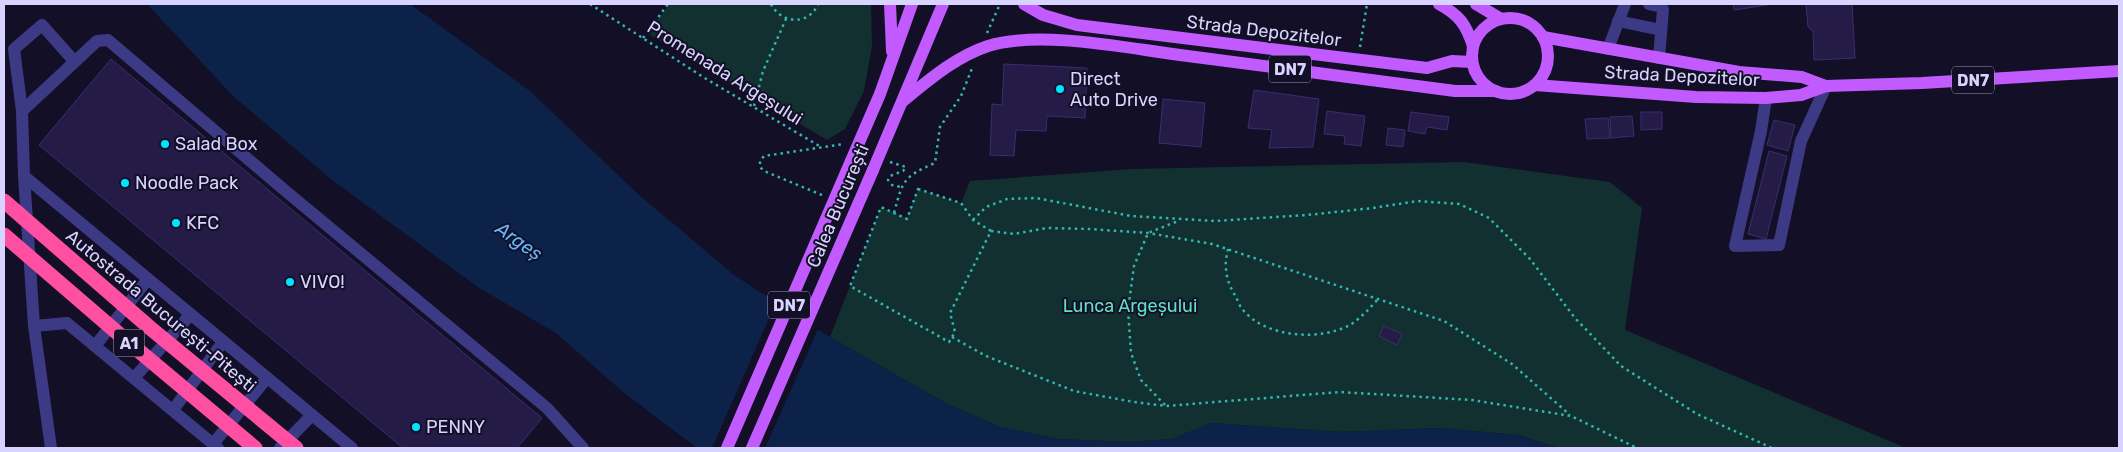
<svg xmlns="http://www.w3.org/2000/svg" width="2123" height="452" font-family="Rubik,sans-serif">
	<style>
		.green { fill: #12302f }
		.water { fill: #0c2248 }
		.pier { fill: #130f26 }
		.building { fill: #241b47; stroke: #3b2d73 }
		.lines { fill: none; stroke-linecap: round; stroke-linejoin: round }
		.path { stroke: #2fb8b0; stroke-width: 2.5; stroke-dasharray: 2.5 4; stroke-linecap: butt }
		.minor { stroke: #3d3a85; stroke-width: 12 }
		.major { stroke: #c25bff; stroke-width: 12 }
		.major-bridge { stroke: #c25bff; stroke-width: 12 }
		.highway-bridge { stroke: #ff4fa3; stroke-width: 15 }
		.poi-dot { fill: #00e5ff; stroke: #130f26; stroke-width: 2 }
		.labels { text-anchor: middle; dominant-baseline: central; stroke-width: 4; stroke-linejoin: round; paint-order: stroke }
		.shield { fill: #130f26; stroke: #9e99be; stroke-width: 1 }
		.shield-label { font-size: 16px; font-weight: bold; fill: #d9d4ff }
		.street-label { font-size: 18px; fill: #d9d4ff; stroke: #130f26 }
		.poi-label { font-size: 18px; fill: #d9d4ff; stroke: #130f26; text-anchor: start }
		.park-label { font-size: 18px; fill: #5fe0c0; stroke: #130f26 }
		.water-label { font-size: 19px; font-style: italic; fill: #62b6ff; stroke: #130f26 }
	</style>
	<rect width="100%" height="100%" fill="#130f26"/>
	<g class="green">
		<path d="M670,4H871L872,46L864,91L845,129L827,140L647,33Z"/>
		<path d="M1464,162L1610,182L1642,208L1625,330L1906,448H1559L1518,435L1441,428L1341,432L1212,423L1172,439L1129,442L1058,439L1000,427L945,403L830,337L881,207L907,218L918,189L961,203L970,181L1132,169Z"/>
	</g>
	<path class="water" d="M147,4H410L530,91L638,194L734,275L830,337L945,403L1000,427L1058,439L1129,442L1172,439L1212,423L1341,432L1441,428L1518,435L1559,448H697L623,392L556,333L479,288L332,180L233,96Z"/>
	<path class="pier" d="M777,300L819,327L765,448H712Z"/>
	<g class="building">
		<path d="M1733,4H1773L1734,10Z"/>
		<path d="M1806,4H1852L1855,58L1814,60L1813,31L1808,27Z"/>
		<path d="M111,59L542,418L517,448H403L39,145Z"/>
		<path d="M1004,64L1087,68L1085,118L1047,116L1046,131L1016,130L1014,156L990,155L992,104L1002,105Z"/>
		<path d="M1254,90L1319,99L1313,147L1269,148L1272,130L1248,128Z"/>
		<path d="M1163,99L1205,103L1201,147L1159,143Z"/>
		<path d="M1327,111L1365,116L1361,146L1344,144L1345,136L1324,134Z"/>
		<path d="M1411,112L1449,117L1447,130L1427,127L1425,134L1408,131Z"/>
		<path d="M1641,112H1662V129L1641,130Z"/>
		<path d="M1632,116L1634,136L1611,138L1610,117Z"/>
		<path d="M1608,118L1610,138L1587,139L1585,119Z"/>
		<path d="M1774,120L1795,125L1788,151L1767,145Z"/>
		<path d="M1388,128L1405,130L1403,147L1386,145Z"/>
		<path d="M1769,151L1787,156L1766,239L1748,234Z"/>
		<path d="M1384,326L1402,334L1397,345L1379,336Z"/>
	</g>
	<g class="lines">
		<g class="path">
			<path d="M590,4L703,77L821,147"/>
			<path d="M771,4C781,24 809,26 818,4"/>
			<path d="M987,33L1000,4"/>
			<path d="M643,38L668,4"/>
			<path d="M1360,47L1367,4"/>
			<path d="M754,106L763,71L786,19"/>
			<path d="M890,162L906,167L903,171L890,176L888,180L892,185L901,187"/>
			<path d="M918,189L961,203L973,220L991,231L950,313L955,332L949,342L850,286L881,207L907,219Z"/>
			<path d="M822,195L764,171L760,167V161L764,156L844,144"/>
			<path d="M894,213C903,180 903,177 935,163L940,127L961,96L973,66"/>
			<path d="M973,220L986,207L1007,199L1036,198L1131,216L1215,221L1307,215L1373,208L1418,201L1459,204L1489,218L1530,259L1575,318L1621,366L1697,414L1772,448"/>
			<path d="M991,231L1014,234L1047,228L1089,229L1148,233L1212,244L1444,321L1512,364L1570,415"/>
			<path d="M1228,249C1227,255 1225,262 1226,268C1226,278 1231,289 1236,297C1238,301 1240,307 1243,310C1266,338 1320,341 1350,325C1361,318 1369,309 1378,299"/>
			<path d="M952,337L986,356L1074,391L1134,402L1166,406L1340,392L1472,400L1571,416L1637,448"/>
			<path d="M1165,405L1141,380L1131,353L1128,310L1134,266L1148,233L1178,221"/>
		</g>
		<g class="minor">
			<path d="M1649,4L1659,6L1663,9L1659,58"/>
			<path d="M1618,21L1661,30"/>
			<path d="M1608,49L1625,4"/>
			<path d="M1766,98L1761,131L1735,246L1779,245L1801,141L1826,86"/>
			<path d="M22,111L14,49L42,25L74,61"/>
			<path d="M24,176L352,448"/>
			<path d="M34,326L67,323L218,448"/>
			<path d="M95,346L148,279"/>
			<path d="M134,378L190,315"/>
			<path d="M173,410L223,342"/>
			<path d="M213,444L267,378"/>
			<path d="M51,448L34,326L24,176L22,111L97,41L108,40L288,193L547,408L583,448"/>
			<path d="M280,448L312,415"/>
		</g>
		<g class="major">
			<path d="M890,4L892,51"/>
			<path d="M1024,4L1043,15L1077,25L1427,68L1452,61L1472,62"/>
			<path d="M1439,4C1459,15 1466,24 1473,46"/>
			<path d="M1476,4L1501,19"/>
			<circle cx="1510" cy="56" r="38"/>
			<path d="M1543,37L1739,72L1802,77L1826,86"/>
			<path d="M1535,85L1696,97L1766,98L1801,95L1826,86L1922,83L2119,71"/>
			<path d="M903,101C929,80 955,57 988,46C1040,30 1126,48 1180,55C1272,67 1363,79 1455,91H1496"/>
			<path d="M851,161L880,94L912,4"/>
			<path d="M873,170L943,4"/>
		</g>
		<g class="major-bridge">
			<path d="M727,448L851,161"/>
			<path d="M752,448L873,170"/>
		</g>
		<g class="highway-bridge">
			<path d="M4,201L149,327L296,448"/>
			<path d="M4,235L120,335L255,448"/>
		</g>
	</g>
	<g class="poi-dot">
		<circle cx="1060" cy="89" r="5"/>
		<circle cx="165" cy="144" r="5"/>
		<circle cx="125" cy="183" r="5"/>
		<circle cx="176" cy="223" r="5"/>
		<circle cx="290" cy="282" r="5"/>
		<circle cx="416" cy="427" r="5"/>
	</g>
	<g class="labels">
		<g class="shield">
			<rect x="1269" y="55.5" width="42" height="27" rx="4"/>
			<rect x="1952" y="66.5" width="42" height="27" rx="4"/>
			<rect x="768" y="291.5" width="42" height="27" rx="4"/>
			<rect x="114" y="329.5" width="30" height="27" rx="4"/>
		</g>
		<g class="shield-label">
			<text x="1290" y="69">DN7</text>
			<text x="1973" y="80">DN7</text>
			<text x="789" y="305">DN7</text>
			<text x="129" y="343">A1</text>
		</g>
		<g class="street-label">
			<text transform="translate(1264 31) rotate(7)">Strada Depozitelor</text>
			<text transform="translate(725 73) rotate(32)">Promenada Argeșului</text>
			<text transform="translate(1682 76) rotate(3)">Strada Depozitelor</text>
			<text transform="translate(838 206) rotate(-67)">Calea București</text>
			<text transform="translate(161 311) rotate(40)">Autostrada București-Pitești</text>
		</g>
		<g class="poi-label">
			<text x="1070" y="79">Direct<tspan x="1070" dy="21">Auto Drive</tspan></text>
			<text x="175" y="144">Salad Box</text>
			<text x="135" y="183">Noodle Pack</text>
			<text x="186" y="223">KFC</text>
			<text x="300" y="282">VIVO!</text>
			<text x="426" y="427">PENNY</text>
		</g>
		<g class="park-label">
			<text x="1130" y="306">Lunca Argeșului</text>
		</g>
		<g class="water-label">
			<text transform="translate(519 241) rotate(35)">Argeș</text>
		</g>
	</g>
	<rect width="2123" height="452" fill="none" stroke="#d9d4ff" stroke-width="10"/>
</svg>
